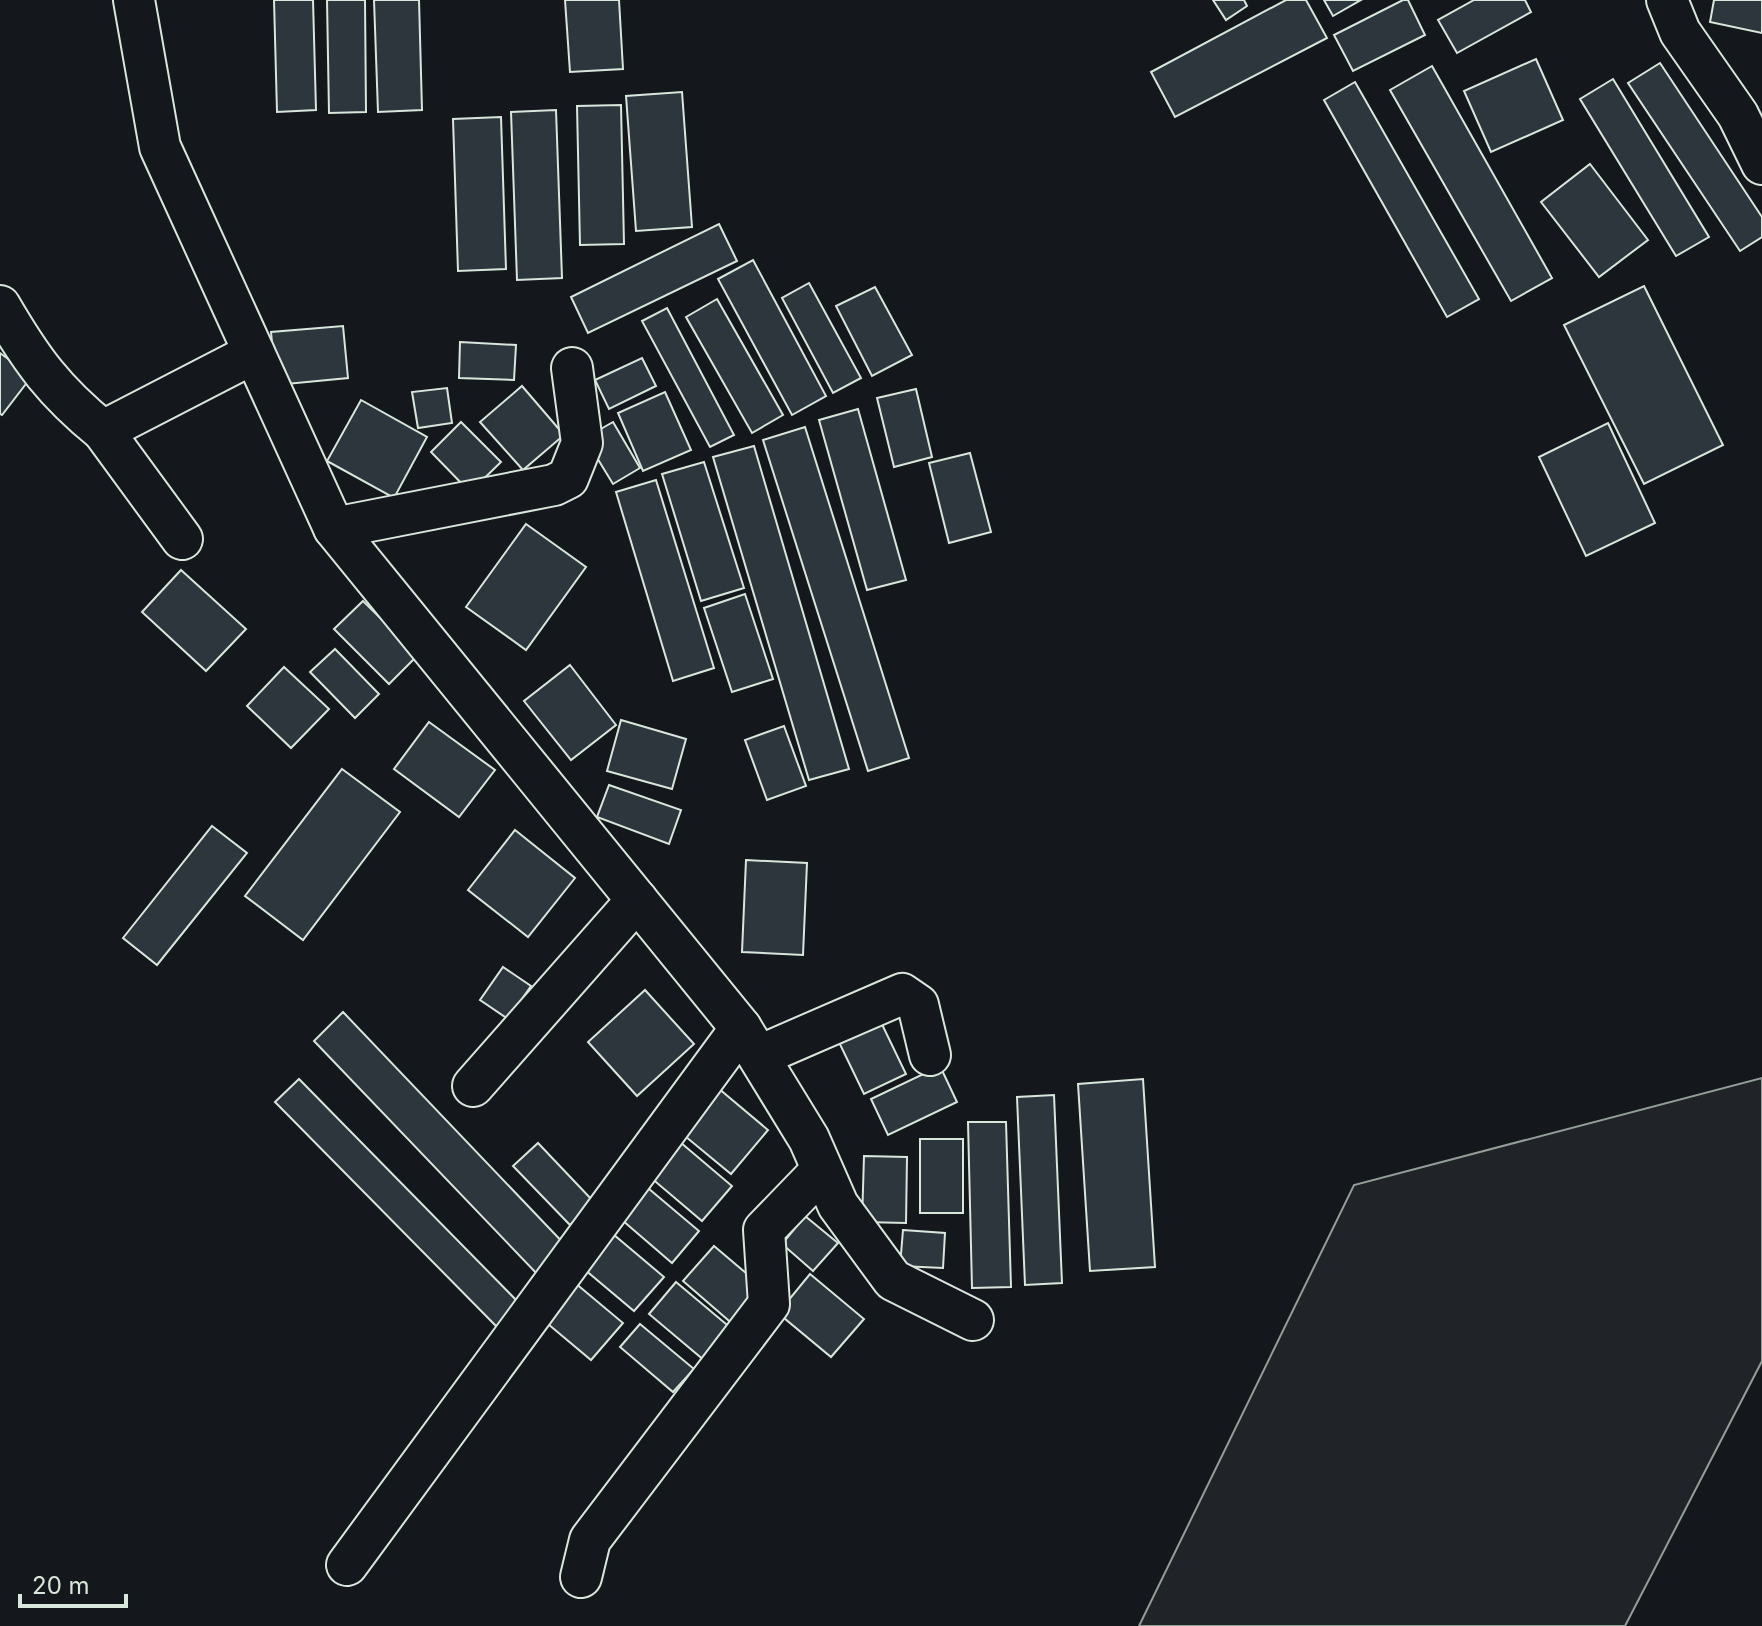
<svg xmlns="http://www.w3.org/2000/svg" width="1762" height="1626" font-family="Inter,sans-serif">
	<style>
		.green { fill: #202428; stroke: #939e99; stroke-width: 2 }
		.building { fill: #2c363c; stroke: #d8e6dc; stroke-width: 2 }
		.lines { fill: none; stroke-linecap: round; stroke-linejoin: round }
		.minor-casing { stroke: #d8e6dc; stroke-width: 44 }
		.minor { stroke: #14181c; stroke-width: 40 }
	</style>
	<rect width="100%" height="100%" fill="#14181c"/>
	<path class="green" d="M1762,1078V1361L1625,1626H1139L1354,1185Z"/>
	<g class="building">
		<path d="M274,0H313L316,110L277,112Z"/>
		<path d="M327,0H365L366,112L329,113Z"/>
		<path d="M374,0H419L422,110L378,112Z"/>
		<path d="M565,0H619L623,69L570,72Z"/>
		<path d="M1213,0H1244L1247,6L1226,20Z"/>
		<path d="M1286,0H1306L1327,38L1175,117L1151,72Z"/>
		<path d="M1324,0H1361L1333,16Z"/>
		<path d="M1403,0H1408L1425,35L1353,71L1334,35Z"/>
		<path d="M1474,0H1525L1531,12L1457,53L1438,20Z"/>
		<path d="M1714,0H1762V33L1710,22Z"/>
		<path d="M1536,59L1563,120L1491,152L1464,91Z"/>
		<path d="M1660,63L1762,217V237L1740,251L1628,83Z"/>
		<path d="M1432,66L1552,278L1511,301L1390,90Z"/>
		<path d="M1613,79L1709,237L1676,256L1580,99Z"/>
		<path d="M1355,82L1479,299L1447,317L1324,100Z"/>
		<path d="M682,92L692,227L636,231L626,96Z"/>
		<path d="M621,105L624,244L580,245L577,106Z"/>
		<path d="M556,110L562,278L517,280L511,112Z"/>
		<path d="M501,117L506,269L458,271L453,119Z"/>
		<path d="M1590,164L1648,240L1599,277L1541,202Z"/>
		<path d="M719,224L737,261L588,333L571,297Z"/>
		<path d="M753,260L826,396L792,415L718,279Z"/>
		<path d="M809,283L861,378L833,393L782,298Z"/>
		<path d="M1644,286L1723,445L1644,484L1564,325Z"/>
		<path d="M875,287L912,355L872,376L836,306Z"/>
		<path d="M717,299L783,415L752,433L686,317Z"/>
		<path d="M667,308L734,435L710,447L642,321Z"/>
		<path d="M343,326L348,378L276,385L271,332Z"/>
		<path d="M460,342L516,345L514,380L459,378Z"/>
		<path d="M0,353L32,376L2,415L0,414Z"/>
		<path d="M642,358L656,386L609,409L595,380Z"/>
		<path d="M522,386L564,435L523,470L480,422Z"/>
		<path d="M447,388L452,423L418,428L412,392Z"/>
		<path d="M916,389L932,457L894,467L877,398Z"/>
		<path d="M665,392L691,450L643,471L618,413Z"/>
		<path d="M361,400L427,437L394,498L327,461Z"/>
		<path d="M858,409L906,580L867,590L819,420Z"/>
		<path d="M461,422L501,462L470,492L431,452Z"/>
		<path d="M613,422L640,468L613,484L585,438Z"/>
		<path d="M1608,423L1655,523L1586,556L1539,457Z"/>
		<path d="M805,427L909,758L868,771L763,440Z"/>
		<path d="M754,446L849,769L809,780L713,457Z"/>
		<path d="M970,453L991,532L949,543L929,463Z"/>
		<path d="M704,462L744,588L701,601L662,474Z"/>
		<path d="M656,480L714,668L673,681L616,492Z"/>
		<path d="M526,524L586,567L526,650L466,607Z"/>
		<path d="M181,570L246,629L206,671L142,612Z"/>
		<path d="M745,594L773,679L732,692L704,608Z"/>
		<path d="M363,601L418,655L389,684L334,629Z"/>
		<path d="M335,649L379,694L355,718L310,672Z"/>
		<path d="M570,665L616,725L571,760L524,701Z"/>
		<path d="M284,667L329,709L291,748L247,706Z"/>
		<path d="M621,720L686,739L672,789L607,771Z"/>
		<path d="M429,722L495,770L459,817L394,769Z"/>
		<path d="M784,726L806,786L767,800L745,740Z"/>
		<path d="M342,769L400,812L303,940L245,896Z"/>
		<path d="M609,785L681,810L669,844L597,817Z"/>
		<path d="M212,826L247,853L157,965L123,938Z"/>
		<path d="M515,830L575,878L528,937L468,890Z"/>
		<path d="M746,860L807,863L803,955L742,952Z"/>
		<path d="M503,967L531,986L508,1019L480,1000Z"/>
		<path d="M645,990L694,1044L637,1096L588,1042Z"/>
		<path d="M343,1012L570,1250L540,1277L314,1041Z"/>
		<path d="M877,1014L906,1074L864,1094L835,1034Z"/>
		<path d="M940,1066L957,1102L888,1135L871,1099Z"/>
		<path d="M299,1079L522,1306L498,1328L275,1102Z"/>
		<path d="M1143,1079L1155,1267L1090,1271L1078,1084Z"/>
		<path d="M718,1088L768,1130L731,1174L680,1132Z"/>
		<path d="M1054,1095L1062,1283L1025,1285L1017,1097Z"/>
		<path d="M968,1122H1006L1011,1287L972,1288Z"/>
		<rect x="920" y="1139" width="43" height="74"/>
		<path d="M680,1142L732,1186L702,1221L650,1177Z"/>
		<path d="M538,1143L594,1202L570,1225L513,1166Z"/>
		<path d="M864,1156L907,1157L906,1223L862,1222Z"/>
		<path d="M642,1183L699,1231L672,1263L615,1214Z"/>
		<path d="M805,1216L838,1243L813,1271L782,1244Z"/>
		<path d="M607,1229L664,1277L634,1311L578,1264Z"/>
		<path d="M903,1230L945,1233L943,1268L900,1266Z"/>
		<path d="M714,1246L766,1290L735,1326L683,1281Z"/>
		<path d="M810,1274L864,1319L831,1357L778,1313Z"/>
		<path d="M568,1277L623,1323L591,1360L536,1314Z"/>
		<path d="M676,1282L732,1329L705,1361L649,1314Z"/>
		<path d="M640,1324L694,1369L673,1392L620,1347Z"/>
	</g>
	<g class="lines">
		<defs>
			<g id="minor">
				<path d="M134,0L160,147L334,528L741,1028L809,1139L838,1205L893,1280L973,1320"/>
				<path d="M1667,0L1680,32L1738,115L1762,164"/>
				<path d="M0,306C32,361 54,391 103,431L254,353"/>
				<path d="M103,431L182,539"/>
				<path d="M334,528L554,485L568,478L582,443L572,368"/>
				<path d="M759,1056L902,994L918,1005L930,1055"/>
				<path d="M473,1086L637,900"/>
				<path d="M347,1565L741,1028"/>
				<path d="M581,1577L590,1540L769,1304L764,1230L822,1170"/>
			</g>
		</defs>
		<use href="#minor" class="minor-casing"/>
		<use href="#minor" class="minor"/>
	</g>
	<path d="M20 1594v12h106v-12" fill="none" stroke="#d8e6dc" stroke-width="4"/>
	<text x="32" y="1594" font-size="24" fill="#d8e6dc" stroke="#14181c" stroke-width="6" paint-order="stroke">20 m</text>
</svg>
